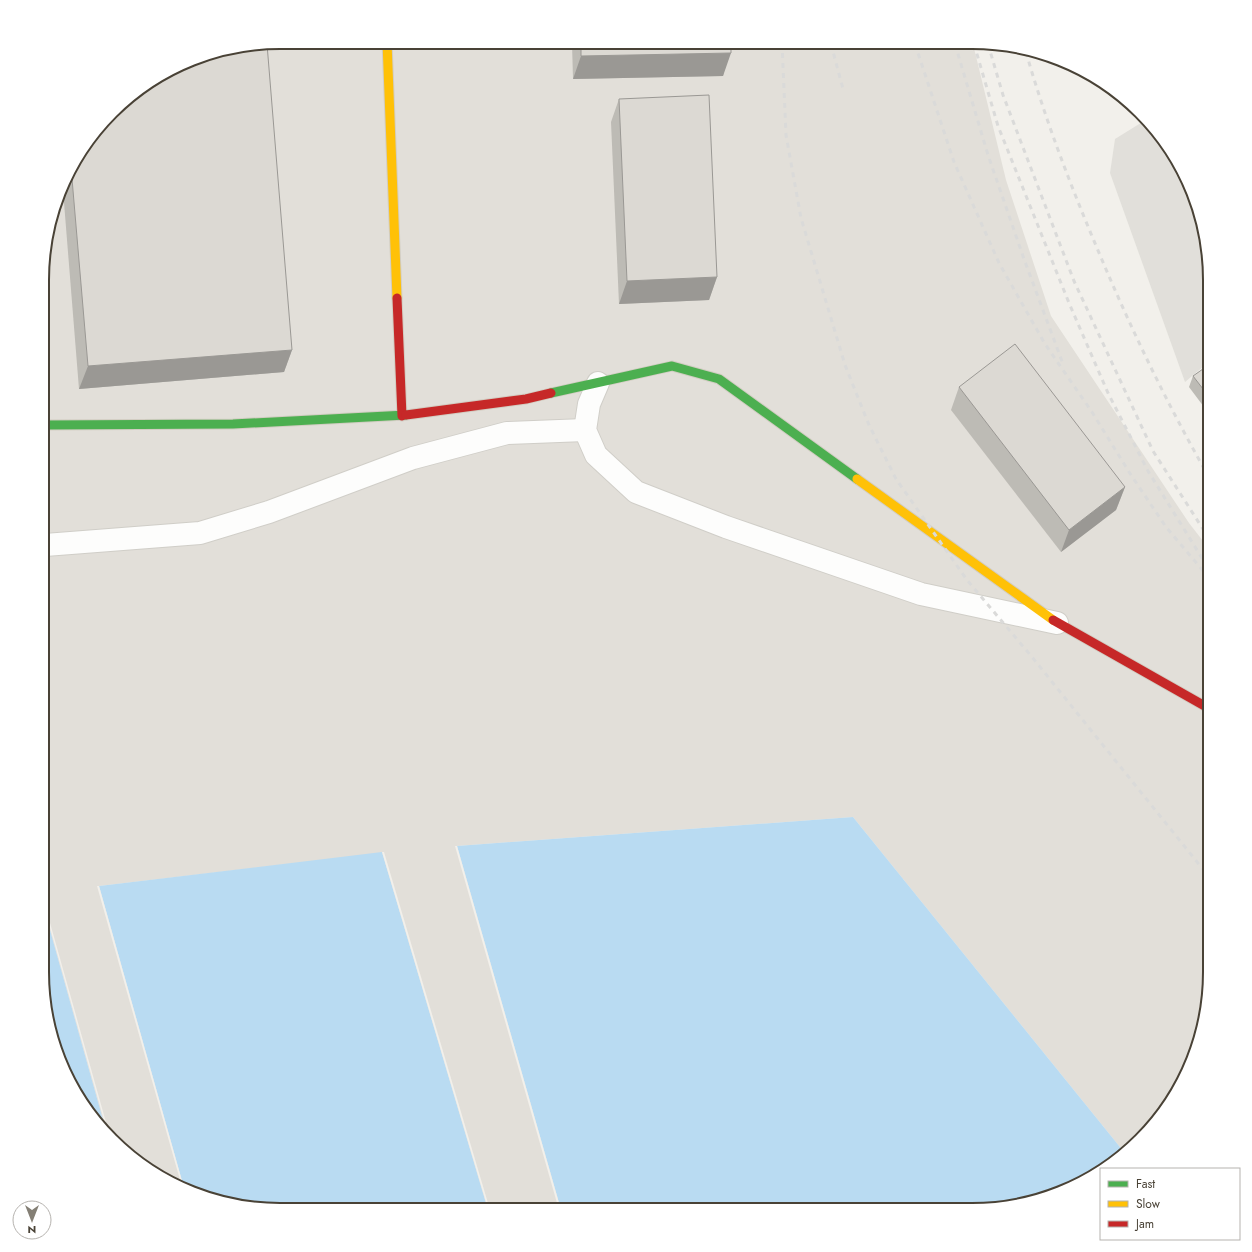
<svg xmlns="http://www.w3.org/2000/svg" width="1252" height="1252" font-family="Jost,sans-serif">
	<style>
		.industrial { fill: #e2dfd9 }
		.parking { fill: #e1dfda }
		.water { fill: #b9dbf2 }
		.pier { fill: #f2f0eb }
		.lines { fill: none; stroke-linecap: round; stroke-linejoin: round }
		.street-casing { stroke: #d0cec8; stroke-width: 24 }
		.fast-casing { stroke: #d2cdc2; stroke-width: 11 }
		.slow-casing { stroke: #d2cdc2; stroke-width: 11 }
		.jam-casing { stroke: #d2cdc2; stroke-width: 11 }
		.street { stroke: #fdfdfc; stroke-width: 22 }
		.fast { stroke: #4caf50; stroke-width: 9 }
		.slow { stroke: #ffc107; stroke-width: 9 }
		.jam { stroke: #c62828; stroke-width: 9 }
		.rail { stroke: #dadad9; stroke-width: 3; stroke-dasharray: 5 5; stroke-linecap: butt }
		.wall { fill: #bdbbb5 }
		.shaded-wall { fill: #9a9894 }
		.building { fill: #dcd9d3; stroke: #9a9894 }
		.rim { fill: none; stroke: #494236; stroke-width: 2 }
	</style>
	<rect width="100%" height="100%" fill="#f2f0eb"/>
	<path class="industrial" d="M280,42L973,44L1006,180L1051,316L1189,523L1210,550V988L1202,1034L1178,1091L1124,1152L853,817L457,846L561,1210H488L382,853L99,886L184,1188L174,1185L123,1151L107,1134L43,905L47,234L74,161L123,101L203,55Z"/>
	<path class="parking" d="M1144,121L1161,135L1197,203L1210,264V361L1185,382L1110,173L1115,139Z"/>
	<g class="water">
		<path d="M853,817L1124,1152L1117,1161L1049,1197L988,1210H561L457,846Z"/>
		<path d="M382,852L488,1210H264L184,1188L99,886Z"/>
		<path d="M43,905L107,1134L91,1117L55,1049L42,988Z"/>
	</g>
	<g class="pier">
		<path d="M455,846H457L561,1210H559Z"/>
		<path d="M382,852H384L490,1210L488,1209Z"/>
		<path d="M97,886H99L184,1188L182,1187Z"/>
		<path d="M43,903L45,905L109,1133L108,1135Z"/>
	</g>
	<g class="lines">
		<defs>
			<g id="street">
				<path d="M598,383L589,404L585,430L596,455L636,492L726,527L921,594L1057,623"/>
				<path d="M45,545L200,533L269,512L413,458L507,433L585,430"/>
			</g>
			<g id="fast">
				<path d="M551,393L672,366L719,379L857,479"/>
				<path d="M46,425L233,424L406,415"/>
			</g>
			<g id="slow">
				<path d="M387,42L397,298"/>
				<path d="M857,479L1053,620"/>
			</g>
			<g id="jam">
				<path d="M397,298L402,416"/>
				<path d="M406,415L526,399L551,393"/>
				<path d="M1053,620L1210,709"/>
			</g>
		</defs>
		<use href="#street" class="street-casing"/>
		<use href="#fast" class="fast-casing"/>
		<use href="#slow" class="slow-casing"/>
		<use href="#jam" class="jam-casing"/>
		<use href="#street" class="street"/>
		<use href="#fast" class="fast"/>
		<use href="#slow" class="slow"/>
		<use href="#jam" class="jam"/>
		<g class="rail">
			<path d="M782,43L786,135L801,218L845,365L869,425L896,479L967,580L1032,657L1210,878"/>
			<path d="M831,44L843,89"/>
			<path d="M915,44L954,162L999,263L1045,344L1092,412L1131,475L1166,527L1210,579"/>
			<path d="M955,44L988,155L1024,259L1063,364"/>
			<path d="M974,44L998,126L1069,303L1108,393L1148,471L1210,571"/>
			<path d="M988,44L1003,95L1074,281L1153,451L1210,540"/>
			<path d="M1026,52C1045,119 1070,184 1097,248C1130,327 1167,404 1210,479"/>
		</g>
	</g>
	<g class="wall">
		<path d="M572,43H731L723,76L573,79Z"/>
		<path d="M619,99L717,277L709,300L619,304L611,122Z"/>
		<path d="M74,161L292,350L284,372L79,389L63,190Z"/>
		<path d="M1210,364V415L1189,387L1193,376Z"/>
		<path d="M959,387L1125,487L1116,510L1061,552L951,410Z"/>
	</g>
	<g class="shaded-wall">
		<path d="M731,53L723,76L573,79L581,56Z"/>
		<path d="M717,277L709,300L619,304L627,281Z"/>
		<path d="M292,350L284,372L79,389L88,366Z"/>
		<path d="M1125,487L1116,510L1061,552L1069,530Z"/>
	</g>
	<g class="building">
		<path d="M581,43H731V53L581,56Z"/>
		<path d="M267,44L292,350L88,366L71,167L74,161L123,101L203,55Z"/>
		<path d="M709,95L717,277L627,281L619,99Z"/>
		<path d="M1015,344L1125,487L1069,530L959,387Z"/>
		<path d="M1210,364V398L1193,376Z"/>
	</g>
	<path d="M0 0H1252V1252H0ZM280 49H972A231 231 0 0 1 1203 280V972A231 231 0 0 1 972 1203H280A231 231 0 0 1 49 972V280A231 231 0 0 1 280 49Z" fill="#fff" fill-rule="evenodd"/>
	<path class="rim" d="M280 49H972A231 231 0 0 1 1203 280V972A231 231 0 0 1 972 1203H280A231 231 0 0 1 49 972V280A231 231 0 0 1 280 49Z"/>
	<rect x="1100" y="1168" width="140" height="72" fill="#ffffff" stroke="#b6b3af"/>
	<rect x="1108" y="1181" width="20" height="6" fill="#4caf50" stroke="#b6b3af"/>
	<text x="1136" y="1188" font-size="12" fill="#494236">Fast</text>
	<rect x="1108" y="1201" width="20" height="6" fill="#ffc107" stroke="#b6b3af"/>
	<text x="1136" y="1208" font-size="12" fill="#494236">Slow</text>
	<rect x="1108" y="1221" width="20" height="6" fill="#c62828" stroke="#b6b3af"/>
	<text x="1136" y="1228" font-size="12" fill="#494236">Jam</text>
	<g transform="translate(32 1220) rotate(180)"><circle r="19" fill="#ffffff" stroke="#b6b3af"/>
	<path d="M0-3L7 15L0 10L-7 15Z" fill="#847f75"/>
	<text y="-6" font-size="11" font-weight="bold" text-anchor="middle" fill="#494236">N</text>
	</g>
</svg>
